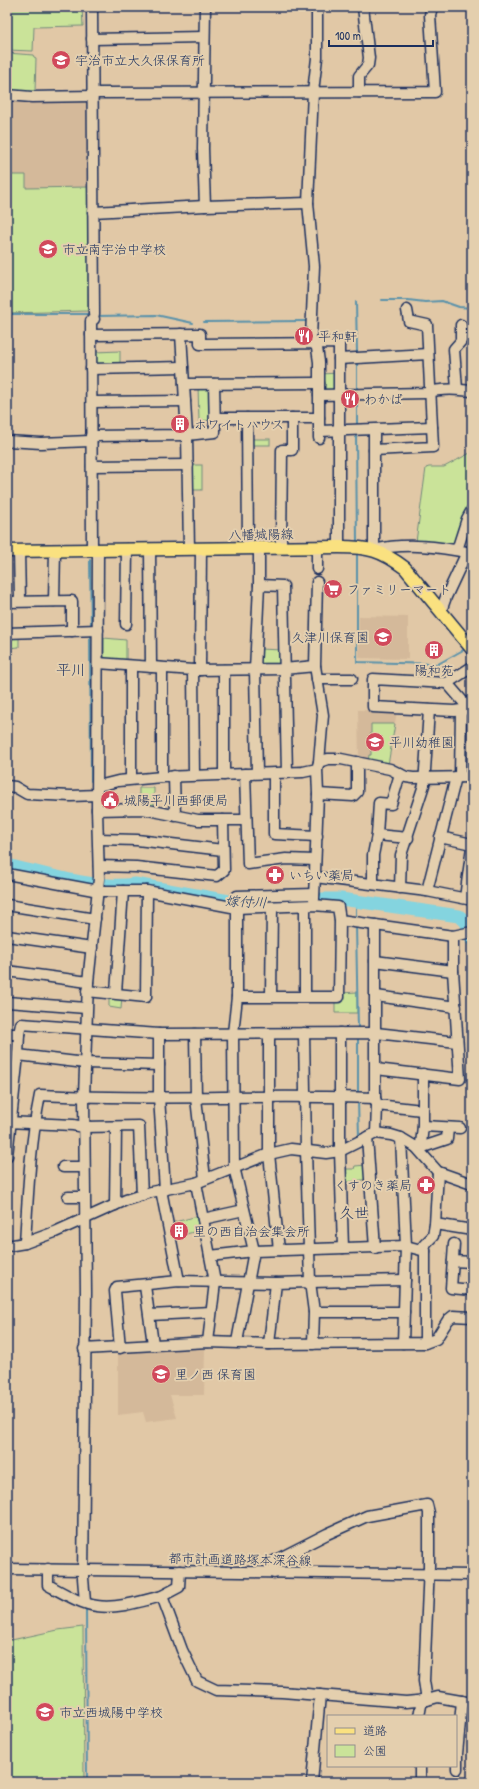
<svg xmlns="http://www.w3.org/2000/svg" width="479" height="1789" font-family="'Patrick Hand','Klee One',sans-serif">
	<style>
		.built { fill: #d4b99a }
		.green { fill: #cae399; stroke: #72897c }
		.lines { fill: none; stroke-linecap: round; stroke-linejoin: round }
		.stream { stroke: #5a92ab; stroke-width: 2 }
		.river { stroke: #84d4df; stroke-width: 13 }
		.minor-casing { stroke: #1b2f5e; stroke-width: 13 }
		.major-casing { stroke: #1b2f5e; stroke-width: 15 }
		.minor { stroke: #e4cfae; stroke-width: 10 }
		.major { stroke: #fae180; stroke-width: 12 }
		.labels { text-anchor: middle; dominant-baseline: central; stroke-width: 4; stroke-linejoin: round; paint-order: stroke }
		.poi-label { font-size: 13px; fill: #1b2f5e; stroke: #e4cfae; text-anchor: start }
		.street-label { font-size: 13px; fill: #1b2f5e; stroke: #e4cfae }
		.water-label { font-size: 14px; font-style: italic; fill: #26406b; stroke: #e4cfae }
		.quarter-label { font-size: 15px; fill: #1b2f5e; stroke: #e4cfae }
	</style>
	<rect width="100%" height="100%" fill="#e1c8a6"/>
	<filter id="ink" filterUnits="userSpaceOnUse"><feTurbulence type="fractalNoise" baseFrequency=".025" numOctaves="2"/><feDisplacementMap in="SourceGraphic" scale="8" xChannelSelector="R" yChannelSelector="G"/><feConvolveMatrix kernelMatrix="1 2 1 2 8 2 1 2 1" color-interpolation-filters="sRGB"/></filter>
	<g filter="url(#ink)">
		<g class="built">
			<path d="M7,100L27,102H89L88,311L7,313Z"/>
			<path d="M359,616L408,617V659L359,658Z"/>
			<path d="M358,710L397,711L388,765L359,760Z"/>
			<path d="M205,1348L204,1395H170L177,1418L146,1422L143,1412L118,1415V1352Z"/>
		</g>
		<g class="green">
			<path d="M7,7H82L83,26L34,27L33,51L7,50Z"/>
			<path d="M7,53L33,55L34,57L36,58L35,92L7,90Z"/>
			<path d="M7,175H26V188L89,187L88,311L7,313Z"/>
			<path d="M120,351V364H96L95,352Z"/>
			<path d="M338,373V393H322L321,374Z"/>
			<path d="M198,386H209L213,420L199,421Z"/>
			<rect x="252" y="439" width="18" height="6"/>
			<path d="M472,452V506L457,541L450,545L416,542L426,468L429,467H444Z"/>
			<rect x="190" y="465" width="12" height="25"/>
			<path d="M19,635V647L7,648V636Z"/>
			<path d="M104,638L126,640V661L109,660L104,657Z"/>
			<path d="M260,649L281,650L280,665H260Z"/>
			<path d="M371,724H395L388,765L368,761L369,755H371Z"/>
			<path d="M139,788H154V809L139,807Z"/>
			<path d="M357,992V1013H335V999L341,993Z"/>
			<path d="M109,994L122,995L121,1009L109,1007Z"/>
			<path d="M366,1165L368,1179L343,1183L342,1169H354L355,1166Z"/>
			<path d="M198,1216L201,1230L186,1234L184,1226L172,1229L171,1223Z"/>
			<path d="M83,1627L84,1782H7V1641L58,1630Z"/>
		</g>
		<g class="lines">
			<g class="stream">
				<path d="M382,300H408L425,302L442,301L459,307L472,308"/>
				<path d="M356,302L357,353"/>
				<path d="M7,314H89L91,316"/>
				<path d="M97,316L156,315L193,323"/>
				<path d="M204,322L306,321"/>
				<path d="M357,390V361"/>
				<path d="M357,397V427"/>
				<path d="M356,434L357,543"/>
				<path d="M357,552V662L438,664L465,649"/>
				<path d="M90,560L91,626"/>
				<path d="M90,634L91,781"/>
				<path d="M356,918V901"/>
				<path d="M356,925L358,1030"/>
				<path d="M358,1037V1092"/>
				<path d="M358,1100L359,1137"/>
				<path d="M86,1607L87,1782"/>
			</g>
			<path class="river" d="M7,865C47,874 94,890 135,884L240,903L305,899H341L459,916C467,921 471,930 472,940"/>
			<defs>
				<g id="minor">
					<path d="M92,7L94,314"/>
					<path d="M205,7L203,149L205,206"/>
					<path d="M317,7V58L313,92L308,203L314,266L311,338L317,348L319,362V438"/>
					<path d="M92,39L204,37"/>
					<path d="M359,92V76L368,65L369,58L363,7"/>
					<path d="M93,93L435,92L430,15L432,7"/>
					<path d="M7,95L32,97L93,96"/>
					<path d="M93,212L205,206L308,203"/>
					<path d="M181,334L187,435L189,549"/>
					<path d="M91,335L200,334V344L339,343V547"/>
					<path d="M339,359L428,354"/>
					<path d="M91,369L183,367"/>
					<path d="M184,384L319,383"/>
					<path d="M457,389L454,349L461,341V325"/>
					<path d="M319,395L426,393C440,388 457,389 472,391"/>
					<path d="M92,402L185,401"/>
					<path d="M215,418H319"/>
					<path d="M247,418L248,548"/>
					<path d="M374,430V550C406,542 440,547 472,553"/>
					<path d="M319,431L432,427"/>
					<path d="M91,436L187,435L215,432L214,384"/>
					<path d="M7,441L41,443L90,441"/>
					<path d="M374,450L433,447L427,325L409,321L407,310"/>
					<path d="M92,466L188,465"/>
					<path d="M281,548L282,450H292V418"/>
					<path d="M150,549L151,667"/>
					<path d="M92,550L91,321L94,319"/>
					<path d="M457,550L467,519L472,510"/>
					<path d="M19,551L20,601"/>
					<path d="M317,569V547"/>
					<path d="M259,585L283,586L287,773"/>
					<path d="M54,601L55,550"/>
					<path d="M7,602L72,601V631"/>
					<path d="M441,611L446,597L467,552"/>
					<path d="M126,624L127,549"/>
					<path d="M7,633L98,630"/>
					<path d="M98,663L193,670L284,669L315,666L323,715L319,762"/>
					<path d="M131,666V779"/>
					<path d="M315,666L317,582"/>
					<path d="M472,667L447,683L472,712"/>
					<path d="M162,668V777"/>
					<path d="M193,670L194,775"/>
					<path d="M200,670L201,549"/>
					<path d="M317,679H352"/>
					<path d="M447,683L373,679V707L454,711L469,709"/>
					<path d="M257,773L255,670L259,585V548"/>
					<path d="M245,774L248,864L286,859L315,860"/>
					<path d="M274,774V834L317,836"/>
					<path d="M400,774L391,804L379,803L377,835L408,838"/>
					<path d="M224,775V670"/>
					<path d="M174,776L175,816"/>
					<path d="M460,777L461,711"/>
					<path d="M7,786L15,787L27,794L71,796L97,795"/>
					<path d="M98,786L118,781L162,777L303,772L317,769L319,762L328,759H341L390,769L406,777L413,778L472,777"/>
					<path d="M318,794L353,796L357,792V762"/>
					<path d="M97,810L143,809L198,820H246"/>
					<path d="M440,837L472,844"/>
					<path d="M99,839L137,840L223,850"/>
					<path d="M99,866L136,867L217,876L224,870L223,820"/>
					<path d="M7,874L99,891H147L237,908L314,905L338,907L340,920L453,936L472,932"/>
					<path d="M315,877L427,891L472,900"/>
					<path d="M373,884V855L377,835"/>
					<path d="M400,888L401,855L424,785L429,710"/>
					<path d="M427,891L456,777"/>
					<path d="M465,898L472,847"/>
					<path d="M314,899L318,794L317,769"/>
					<path d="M7,905L95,919"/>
					<path d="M375,925V1098L377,1105L376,1133"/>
					<path d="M7,936L92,948"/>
					<path d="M375,961L453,971"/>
					<path d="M7,971L88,982"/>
					<path d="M87,991L146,997L147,891"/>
					<path d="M116,993L123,891"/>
					<path d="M271,996L272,908"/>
					<path d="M376,996L456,1007"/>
					<path d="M237,997H339L340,920"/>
					<path d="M305,997V906"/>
					<path d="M7,1002L86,1008"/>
					<path d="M304,1033L306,1150L310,1282L405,1280"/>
					<path d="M340,1033V1151L343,1248"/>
					<path d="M7,1034H19L18,1055L7,1156"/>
					<path d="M19,1034L21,1024L159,1034L376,1033L457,1042"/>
					<path d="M159,1034V1097L165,1190"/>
					<path d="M195,1034L196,1098L205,1179"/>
					<path d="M269,1034V1154L279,1250"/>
					<path d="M18,1055L85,1063L159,1065"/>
					<path d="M376,1069L460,1079L453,971V936"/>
					<path d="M377,1105L422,1110"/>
					<path d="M7,1122L73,1125L84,1127L139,1126L142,1195"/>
					<path d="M423,1126L460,1128"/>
					<path d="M367,1137L375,1248"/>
					<path d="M401,1138L406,1246L403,1343"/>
					<path d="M421,1144L426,1146L447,1139L448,1128"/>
					<path d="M416,1147L421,1144L423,1126V1074"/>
					<path d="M63,1167H84"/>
					<path d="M196,1183L215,1282L208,1342"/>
					<path d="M161,1190L179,1281"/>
					<path d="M68,1197H84"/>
					<path d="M115,1205L116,1127"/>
					<path d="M203,1219L244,1210"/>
					<path d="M435,1224L472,1230"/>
					<path d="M25,1243C28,1193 30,1144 40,1095C152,1101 264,1094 375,1098"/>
					<path d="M454,1244L451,1288L472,1290"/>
					<path d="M7,1246L25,1243L55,1232L126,1200L151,1192L196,1183L269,1154L291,1149L326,1153L340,1151L376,1133L391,1135L401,1138L416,1147L438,1172L472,1184"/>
					<path d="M425,1251V1343"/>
					<path d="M210,1256L254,1251L234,1167L233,1033L237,997V896L314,894"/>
					<path d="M453,1261L472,1262"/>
					<path d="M145,1286L153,1344"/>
					<path d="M150,1315L211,1312"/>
					<path d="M237,1342L254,1251L406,1246L425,1251L424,1245L433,1236L435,1224L438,1172"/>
					<path d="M269,1344L276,1283L310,1282L314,1312H404"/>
					<path d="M313,1344L314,1312"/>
					<path d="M120,1348L115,1291L117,1287L179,1281L276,1283"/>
					<path d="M84,1349L208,1342L269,1344L425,1343L436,1339L448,1320L453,1316L472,1317"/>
					<path d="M7,1569L472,1575"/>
					<path d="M48,1569V1585C63,1593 81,1604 97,1606C118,1609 142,1601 162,1596L182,1650L197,1681L216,1690L282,1692L406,1702L427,1700L438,1697L472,1703"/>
					<path d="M274,1573V1561L327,1534L367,1516L427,1505L429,1513V1566L424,1681L427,1700"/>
					<path d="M162,1596L179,1587L180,1571"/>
					<path d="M85,1602L83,1578L86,1292L84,1097L88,982L99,879L97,810L98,550"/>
					<path d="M419,1716L422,1700"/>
					<path d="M457,1769V1754L462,1701"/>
					<path d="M312,1782L320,1695"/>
					<path d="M420,1782V1766"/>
				</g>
				<path id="major" d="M7,551L339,547C369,547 381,550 405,568L472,649"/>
			</defs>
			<use href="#minor" class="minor-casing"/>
			<use href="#major" class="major-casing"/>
			<use href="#minor" class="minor"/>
			<use href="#major" class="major"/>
		</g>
	</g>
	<defs>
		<symbol id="school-disc" viewBox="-11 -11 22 22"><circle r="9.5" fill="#d1495b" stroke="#e4cfae"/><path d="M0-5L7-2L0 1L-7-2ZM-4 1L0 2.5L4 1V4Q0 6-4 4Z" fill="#fff"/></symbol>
		<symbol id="restaurant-disc" viewBox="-11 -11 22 22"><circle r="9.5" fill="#d1495b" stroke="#e4cfae"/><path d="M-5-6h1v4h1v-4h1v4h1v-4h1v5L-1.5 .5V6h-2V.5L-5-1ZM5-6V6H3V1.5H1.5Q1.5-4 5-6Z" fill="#fff"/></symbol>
		<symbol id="building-disc" viewBox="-11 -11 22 22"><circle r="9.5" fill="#d1495b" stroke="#e4cfae"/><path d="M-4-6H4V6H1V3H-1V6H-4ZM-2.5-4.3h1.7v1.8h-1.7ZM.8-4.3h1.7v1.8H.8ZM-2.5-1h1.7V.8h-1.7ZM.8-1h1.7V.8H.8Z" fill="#fff"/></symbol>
		<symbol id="supermarket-disc" viewBox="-11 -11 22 22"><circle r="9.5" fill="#d1495b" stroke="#e4cfae"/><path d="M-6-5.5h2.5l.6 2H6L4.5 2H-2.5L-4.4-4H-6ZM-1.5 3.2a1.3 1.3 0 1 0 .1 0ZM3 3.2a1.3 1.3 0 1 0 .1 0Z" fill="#fff"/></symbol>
		<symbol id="civic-disc" viewBox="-11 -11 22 22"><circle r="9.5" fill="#d1495b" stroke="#e4cfae"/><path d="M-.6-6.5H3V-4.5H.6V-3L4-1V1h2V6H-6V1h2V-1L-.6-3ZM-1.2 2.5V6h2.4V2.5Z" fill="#fff"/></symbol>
		<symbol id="pharmacy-disc" viewBox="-11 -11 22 22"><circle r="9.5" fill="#d1495b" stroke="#e4cfae"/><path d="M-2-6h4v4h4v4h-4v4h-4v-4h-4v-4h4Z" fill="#fff"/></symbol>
	</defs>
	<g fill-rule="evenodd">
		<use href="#school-disc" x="50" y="49" width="22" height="22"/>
		<use href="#school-disc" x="37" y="238" width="22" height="22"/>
		<use href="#restaurant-disc" x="293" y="325" width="22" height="22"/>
		<use href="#restaurant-disc" x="339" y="388" width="22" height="22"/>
		<use href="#building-disc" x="169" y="413" width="22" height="22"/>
		<use href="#supermarket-disc" x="322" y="578" width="22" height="22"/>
		<use href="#school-disc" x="372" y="626" width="22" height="22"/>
		<use href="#building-disc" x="423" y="639" width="22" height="22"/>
		<use href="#school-disc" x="364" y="731" width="22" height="22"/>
		<use href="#civic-disc" x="99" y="789" width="22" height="22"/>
		<use href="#pharmacy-disc" x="264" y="864" width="22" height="22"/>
		<use href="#pharmacy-disc" x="415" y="1174" width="22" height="22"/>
		<use href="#building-disc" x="168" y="1220" width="22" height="22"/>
		<use href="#school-disc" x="150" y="1363" width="22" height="22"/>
		<use href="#school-disc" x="34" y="1701" width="22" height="22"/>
	</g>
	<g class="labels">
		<g class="poi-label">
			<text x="75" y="60">宇治市立大久保保育所</text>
			<text x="62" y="249">市立南宇治中学校</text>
			<text x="318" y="336">平和軒</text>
			<text x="364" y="399">わかば</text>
			<text x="194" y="424">ホワイトハウス</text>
			<text x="347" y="589">ファミリーマート</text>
			<text x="369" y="637" text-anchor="end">久津川保育園</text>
			<text x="434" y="670" text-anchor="middle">陽和苑</text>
			<text x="389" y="742">平川幼稚園</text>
			<text x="124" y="800">城陽平川西郵便局</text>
			<text x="289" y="875">いちい薬局</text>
			<text x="412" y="1185" text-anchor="end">くすのき薬局</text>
			<text x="193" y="1231">里の西自治会集会所</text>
			<text x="175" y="1374">里ノ西 保育園</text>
			<text x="59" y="1712">市立西城陽中学校</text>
		</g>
		<g class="street-label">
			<text transform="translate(261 534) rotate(-1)">八幡城陽線</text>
			<text transform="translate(240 1559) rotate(1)">都市計画道路塚本深谷線</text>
		</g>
		<g class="water-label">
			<text transform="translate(246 901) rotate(3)">嫁付川</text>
		</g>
		<g class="quarter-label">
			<text x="71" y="669">平川</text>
			<text x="354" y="1212">久世</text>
		</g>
	</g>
	<rect width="479" height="1789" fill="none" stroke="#e4cfae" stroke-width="24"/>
	<rect x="12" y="12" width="455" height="1765" fill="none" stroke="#1b2f5e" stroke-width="1.5" filter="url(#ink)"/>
	<rect x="327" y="1715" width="130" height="52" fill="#e4cfae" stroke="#948f8e"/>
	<rect x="335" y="1728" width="20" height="6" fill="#fae180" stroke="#948f8e"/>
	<text x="363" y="1735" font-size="12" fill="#1b2f5e">道路</text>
	<rect x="335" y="1745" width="20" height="12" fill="#cae399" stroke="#948f8e"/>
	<text x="363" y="1755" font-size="12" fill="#1b2f5e">公園</text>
	<path d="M329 40v6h104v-6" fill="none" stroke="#1b2f5e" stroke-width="2"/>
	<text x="335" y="40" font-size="12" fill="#1b2f5e" stroke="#e4cfae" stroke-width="3" paint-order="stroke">100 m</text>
</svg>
